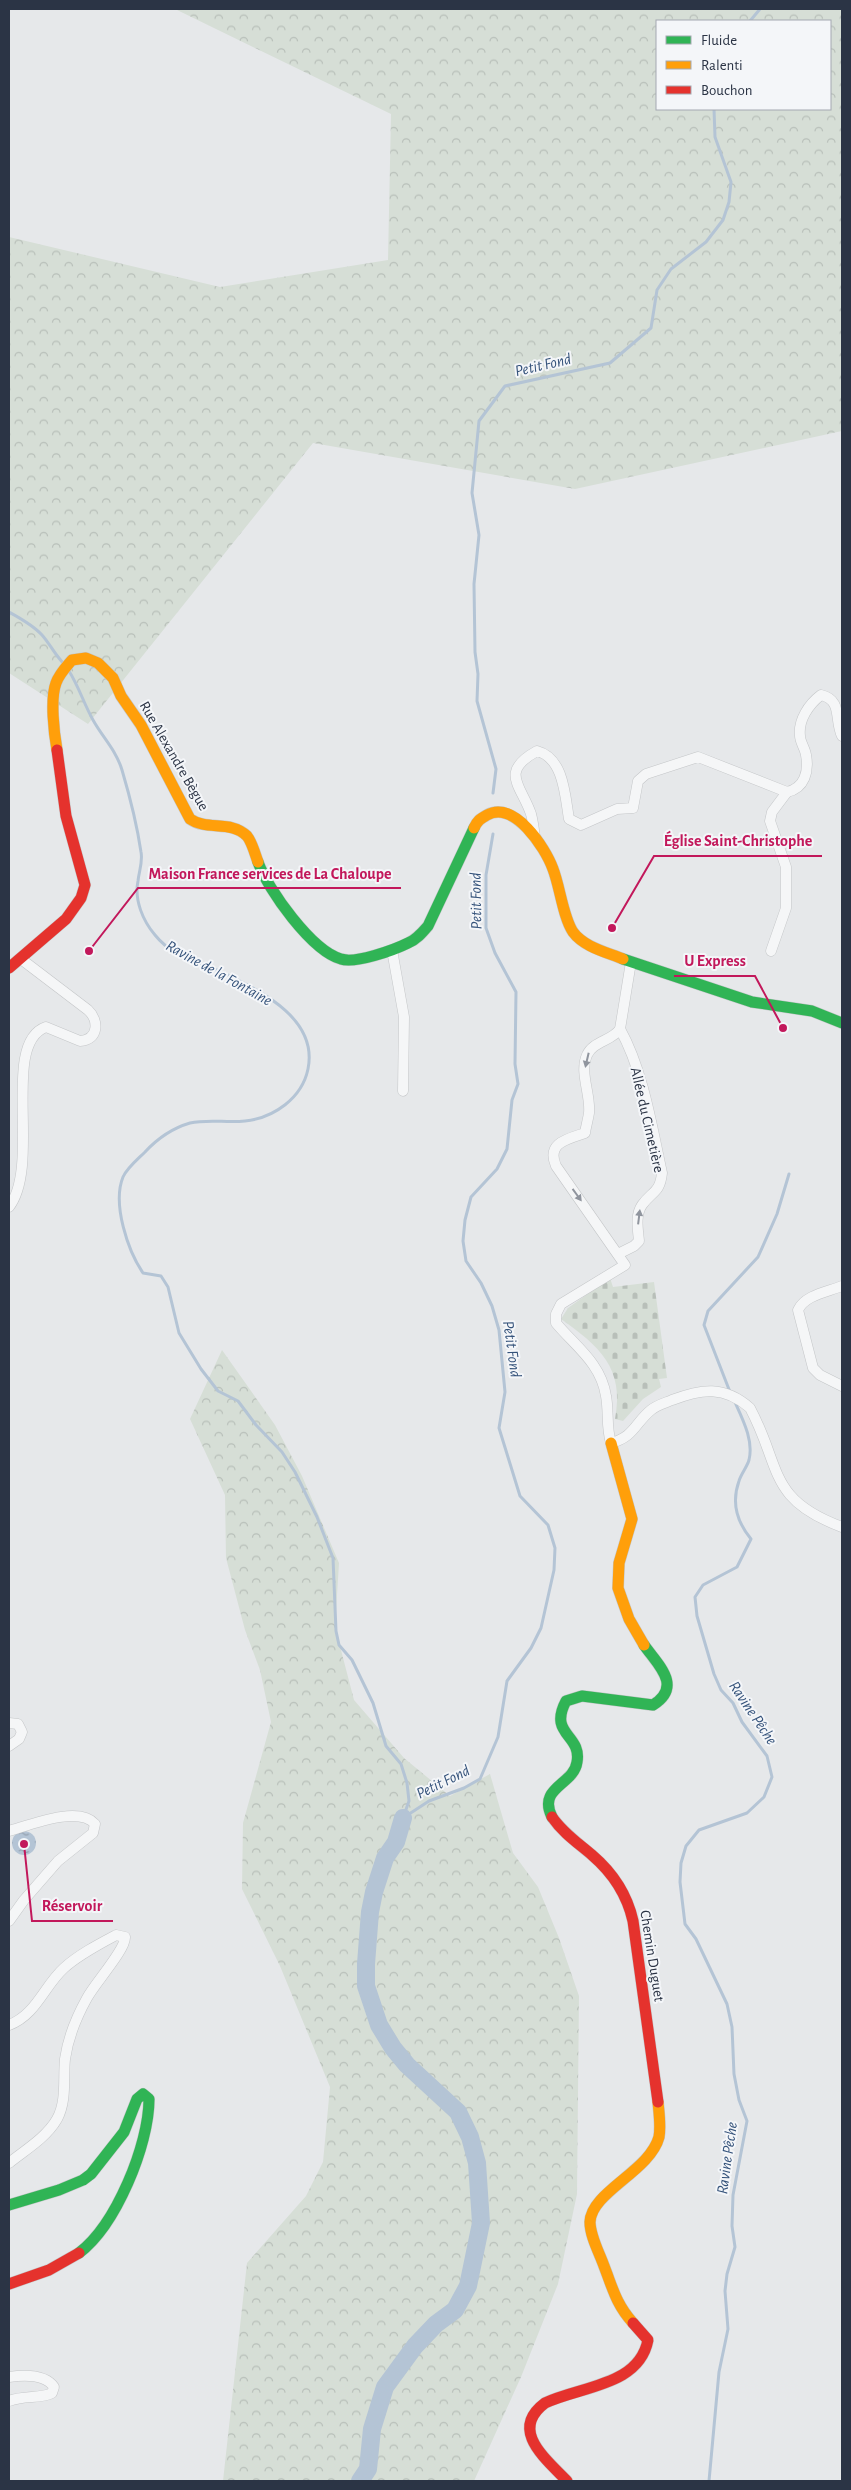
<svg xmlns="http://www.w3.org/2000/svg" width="851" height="2490" font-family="'Alegreya Sans',sans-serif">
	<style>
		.forest { fill: url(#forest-crowns); fill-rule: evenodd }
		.cemetery { fill: url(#cemetery-stones) }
		.water { fill: url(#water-ripples) }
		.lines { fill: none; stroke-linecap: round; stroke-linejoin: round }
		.stream { stroke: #b4c4d5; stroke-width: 3 }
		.river { stroke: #b4c4d5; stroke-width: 18 }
		.street-casing { stroke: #c4c6c8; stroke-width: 11 }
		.fast-casing { stroke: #c4c6c8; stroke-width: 12 }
		.slow-casing { stroke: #c4c6c8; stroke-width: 12 }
		.jam-casing { stroke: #c4c6c8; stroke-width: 12 }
		.street { stroke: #f5f6f7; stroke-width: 10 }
		.fast { stroke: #30b455; stroke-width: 11 }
		.slow { stroke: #ff9f0a; stroke-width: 11 }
		.jam { stroke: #e5322d; stroke-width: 11 }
		.oneway { fill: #90959e }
		.labels { text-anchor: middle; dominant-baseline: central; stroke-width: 4; stroke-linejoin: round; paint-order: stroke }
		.street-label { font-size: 15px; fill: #2b3445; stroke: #f4f6f9 }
		.water-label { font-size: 16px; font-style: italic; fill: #34527a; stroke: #f4f6f9 }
		.leader { fill: none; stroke: #c2185b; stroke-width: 2 }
		.callout-dot { fill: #c2185b; stroke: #f4f6f9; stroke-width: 2 }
		.callout-label { font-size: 16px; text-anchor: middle; font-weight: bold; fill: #c2185b; stroke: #f4f6f9; stroke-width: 4; stroke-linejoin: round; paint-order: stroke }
	</style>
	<defs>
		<pattern id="forest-crowns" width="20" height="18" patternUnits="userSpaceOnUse" patternTransform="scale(1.25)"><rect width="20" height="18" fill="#d6ded6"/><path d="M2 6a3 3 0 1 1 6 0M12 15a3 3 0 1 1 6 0" fill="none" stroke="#b8bfb9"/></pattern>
		<pattern id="cemetery-stones" width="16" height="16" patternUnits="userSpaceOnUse" patternTransform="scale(1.25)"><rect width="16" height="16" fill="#d6ded6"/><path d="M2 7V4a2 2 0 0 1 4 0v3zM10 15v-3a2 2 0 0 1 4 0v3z" fill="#b8bfb9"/></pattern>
		<pattern id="water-ripples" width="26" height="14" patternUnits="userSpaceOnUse" patternTransform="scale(1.25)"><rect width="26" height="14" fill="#b4c4d5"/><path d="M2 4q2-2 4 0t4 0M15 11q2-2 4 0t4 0" fill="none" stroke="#93a0af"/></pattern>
	</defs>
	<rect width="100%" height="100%" fill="#e6e8ea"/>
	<g class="forest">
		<path d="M175,9H842V431L575,489L313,443L88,724L9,673V237L220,287L388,260L391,114ZM657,21H830V109H657Z"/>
		<path d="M222,1350L275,1425L302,1476L339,1563L335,1627L354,1700L404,1758L450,1796L490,1774L513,1853L538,1887L559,1938L579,1996L577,2194L558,2284L521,2377L474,2481H223L247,2263L306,2196L323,2162L330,2087L280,1966L242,1889L243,1823L271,1722L260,1670L245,1630L226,1558L225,1495L190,1419Z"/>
	</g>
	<path class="cemetery" d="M610,1278L613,1287L654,1282L667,1378L659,1379L661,1387L643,1399L623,1421L615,1419C625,1368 599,1346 561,1319L568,1308Z"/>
	<circle class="water" cx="24" cy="1843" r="12"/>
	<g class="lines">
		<g class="stream">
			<path d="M750,21L760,9"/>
			<path d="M9,612C20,618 33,625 42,635C50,644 55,655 64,664"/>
			<path d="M69,671C79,687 84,704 93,720C103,738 116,750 122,770C130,797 137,825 141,852C143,862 139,871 138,881C134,900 143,921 155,935C174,959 202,962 228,975C264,993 318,1020 308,1069C302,1098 274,1118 245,1121C227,1123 208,1119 190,1123C173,1128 157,1139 145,1152C138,1159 127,1168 123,1177C112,1204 128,1251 143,1273L161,1276L168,1287L179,1333L201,1369L218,1391L238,1401L256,1425L282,1452L295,1472L317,1517L333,1558L336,1631L339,1645L352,1660L373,1703L386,1746L401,1764L407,1783L409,1801L403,1818"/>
			<path d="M493,793L496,769L477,701L478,674L475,652L474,584L479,535L472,493L479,421L505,386L610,363L651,328L657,290L671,269L706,242L723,220L729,202L731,182L715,137L714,109"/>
			<path d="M730,1392L704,1325L708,1311L758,1257L777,1214L789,1174"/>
			<path d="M403,1818L429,1801L464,1788L480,1779L498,1737L507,1681L531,1648L541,1628L554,1570L555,1548L548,1525L520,1496L499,1428L505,1392L499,1330L492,1306L481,1283L466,1261L463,1241L465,1220L471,1197L497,1169L507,1149L512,1100L518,1084L515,1064L516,992L495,953L486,928V875L493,834"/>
			<path d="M709,2481L719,2372L728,2329L725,2291L727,2274L735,2247L732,2226L733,2195L747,2121L739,2100L734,2074L732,2027L727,2004L696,1939L685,1924L680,1882L681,1863L686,1846L699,1830L747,1813L764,1797L772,1777L767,1756L742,1722L733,1703L721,1690L714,1674L697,1616L695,1597L703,1585L737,1567L751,1539C737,1522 731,1503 739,1481C741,1474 747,1467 749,1460C754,1440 742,1418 734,1400"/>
		</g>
		<path class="river" d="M360,2481L368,2469L372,2429L385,2387L415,2346L436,2324L455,2310L468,2286L481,2223L477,2163L470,2137L458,2112L407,2065L393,2048L379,2025L366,1986V1964L370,1912L374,1892L385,1858L396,1842L403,1818"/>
		<defs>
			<g id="street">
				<path d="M787,792C805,788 809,771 806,755C805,748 800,742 800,736C798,720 809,704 821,695C843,700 834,720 842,736"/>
				<path d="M535,838C534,830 533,821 531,814C521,785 499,772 537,751C564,758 565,796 569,819L581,825L617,809L633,808L638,781L646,774L698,757L787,792"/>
				<path d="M392,950L404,1017L403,1091"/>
				<path d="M771,951L786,908V867L770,821L772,812L787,792"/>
				<path d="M631,962L620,1029C612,1041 593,1041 587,1055C579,1072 591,1095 589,1113C588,1120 586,1126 585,1133C567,1139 546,1143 556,1166L625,1265L561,1304L556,1314V1323C575,1346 601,1363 606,1396C609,1412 606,1427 611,1443C634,1437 635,1423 651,1410C657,1405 665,1403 672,1400C701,1389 724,1385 750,1408C782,1468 767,1499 842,1527"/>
				<path d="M9,1207C42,1164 0,1043 46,1027L80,1041C99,1040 99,1020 88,1010L21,959"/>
				<path d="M618,1254L634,1246L639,1241C638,1230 635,1215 642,1205C652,1191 660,1193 662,1173C652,1127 643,1070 620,1029"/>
				<path d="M842,1286C827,1292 805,1295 798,1310L813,1368L820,1375L842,1386"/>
				<path d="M9,1723L18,1724L22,1732L19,1739L9,1746"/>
				<path d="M9,1831C30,1825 79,1805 95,1824L93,1833L58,1861L24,1900L9,1921"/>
				<path d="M9,2025C36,2015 44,1986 64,1968C78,1955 99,1944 116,1935L125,1937C126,1949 95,1983 87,1998C77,2016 68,2038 65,2059C63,2078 67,2101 57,2119C46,2138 25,2150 9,2163"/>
				<path d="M9,2377C23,2375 45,2374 54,2387L52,2393C41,2399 24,2395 9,2401"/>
			</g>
			<g id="fast">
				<path d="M258,862C268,890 312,951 341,959C355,964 394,950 408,943C416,940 422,933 428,926L474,828"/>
				<path d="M623,959L752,1002L812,1011L842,1023"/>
				<path d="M552,1817C537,1787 574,1785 577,1762C582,1734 548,1735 566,1701L582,1696L653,1705C683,1686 658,1665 644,1645"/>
				<path d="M9,2205L59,2190L83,2180L91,2174L124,2132L137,2099L143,2094L149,2099C149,2145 116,2225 79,2253"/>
			</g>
			<g id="slow">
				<path d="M57,750C54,733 50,699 56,683C59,674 66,667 72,660L86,658L98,663L113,678L121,696L141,725L190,819C207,831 231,820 247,836C252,842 255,854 258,862"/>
				<path d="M474,828C477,821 480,819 487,815C514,800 545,847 553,869C560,887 563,917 573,932C584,947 606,952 623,959"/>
				<path d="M611,1443L632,1519L619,1563L618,1588L629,1619L644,1645"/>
				<path d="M633,2323C616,2304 613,2289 604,2266C599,2252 590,2236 590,2222C591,2192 650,2171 659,2137C661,2126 659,2113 658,2102"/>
			</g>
			<g id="jam">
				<path d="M9,968L66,919L81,898L85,885L66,816L57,750"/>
				<path d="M552,1817C563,1833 578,1843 592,1855C613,1873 627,1894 633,1921L658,2102"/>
				<path d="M9,2284L49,2270L79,2253"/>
				<path d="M567,2481C545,2458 509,2430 545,2403C581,2386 639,2386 648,2340L633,2323"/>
			</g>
		</defs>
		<use href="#street" class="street-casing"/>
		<use href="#fast" class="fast-casing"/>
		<use href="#slow" class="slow-casing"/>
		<use href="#jam" class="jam-casing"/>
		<use href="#street" class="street"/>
		<use href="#fast" class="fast"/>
		<use href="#slow" class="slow"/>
		<use href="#jam" class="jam"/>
	</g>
	<defs><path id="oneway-solid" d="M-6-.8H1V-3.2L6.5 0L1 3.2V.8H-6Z" transform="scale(1.25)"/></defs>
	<g class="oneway">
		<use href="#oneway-solid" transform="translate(587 1060) rotate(103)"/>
		<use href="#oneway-solid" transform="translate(577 1195) rotate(54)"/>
		<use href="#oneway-solid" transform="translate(639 1217) rotate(-83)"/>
	</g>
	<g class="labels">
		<g class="street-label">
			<text transform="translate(174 756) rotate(60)">Rue Alexandre Bègue</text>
			<text transform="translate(647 1120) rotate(77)">Allée du Cimetière</text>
			<text transform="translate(652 1956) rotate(81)">Chemin Duguet</text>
		</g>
		<g class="water-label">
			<text transform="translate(543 365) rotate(-13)">Petit Fond</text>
			<text transform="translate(476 901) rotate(-91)">Petit Fond</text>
			<text transform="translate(219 973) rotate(29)">Ravine de la Fontaine</text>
			<text transform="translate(512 1349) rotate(82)">Petit Fond</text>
			<text transform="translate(753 1713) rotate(56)">Ravine Pêche</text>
			<text transform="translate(443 1782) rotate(-26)">Petit Fond</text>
			<text transform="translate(727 2158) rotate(-82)">Ravine Pêche</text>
		</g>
	</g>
	<path class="leader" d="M612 928L654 856H822M89 951L138 888H401M783 1028L755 976H674M24 1844L32 1921H113"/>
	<g class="callout-dot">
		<circle cx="612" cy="928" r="5"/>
		<circle cx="89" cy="951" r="5"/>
		<circle cx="783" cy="1028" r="5"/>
		<circle cx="24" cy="1844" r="5"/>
	</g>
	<g class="callout-label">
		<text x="738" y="846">Église Saint-Christophe</text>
		<text x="270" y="879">Maison France services de La Chaloupe</text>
		<text x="715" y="966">U Express</text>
		<text x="72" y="1911">Réservoir</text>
	</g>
	<rect width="851" height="2490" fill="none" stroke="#2b3445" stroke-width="20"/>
	<rect x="656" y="20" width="175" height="90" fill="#f4f6f9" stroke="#a4a8b1"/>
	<rect x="666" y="36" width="25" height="8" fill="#30b455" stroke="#a4a8b1"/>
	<text x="701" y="45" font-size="15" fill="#2b3445">Fluide</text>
	<rect x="666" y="61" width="25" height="8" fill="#ff9f0a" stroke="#a4a8b1"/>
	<text x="701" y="70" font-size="15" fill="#2b3445">Ralenti</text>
	<rect x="666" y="86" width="25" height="8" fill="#e5322d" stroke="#a4a8b1"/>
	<text x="701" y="95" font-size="15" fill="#2b3445">Bouchon</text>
</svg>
